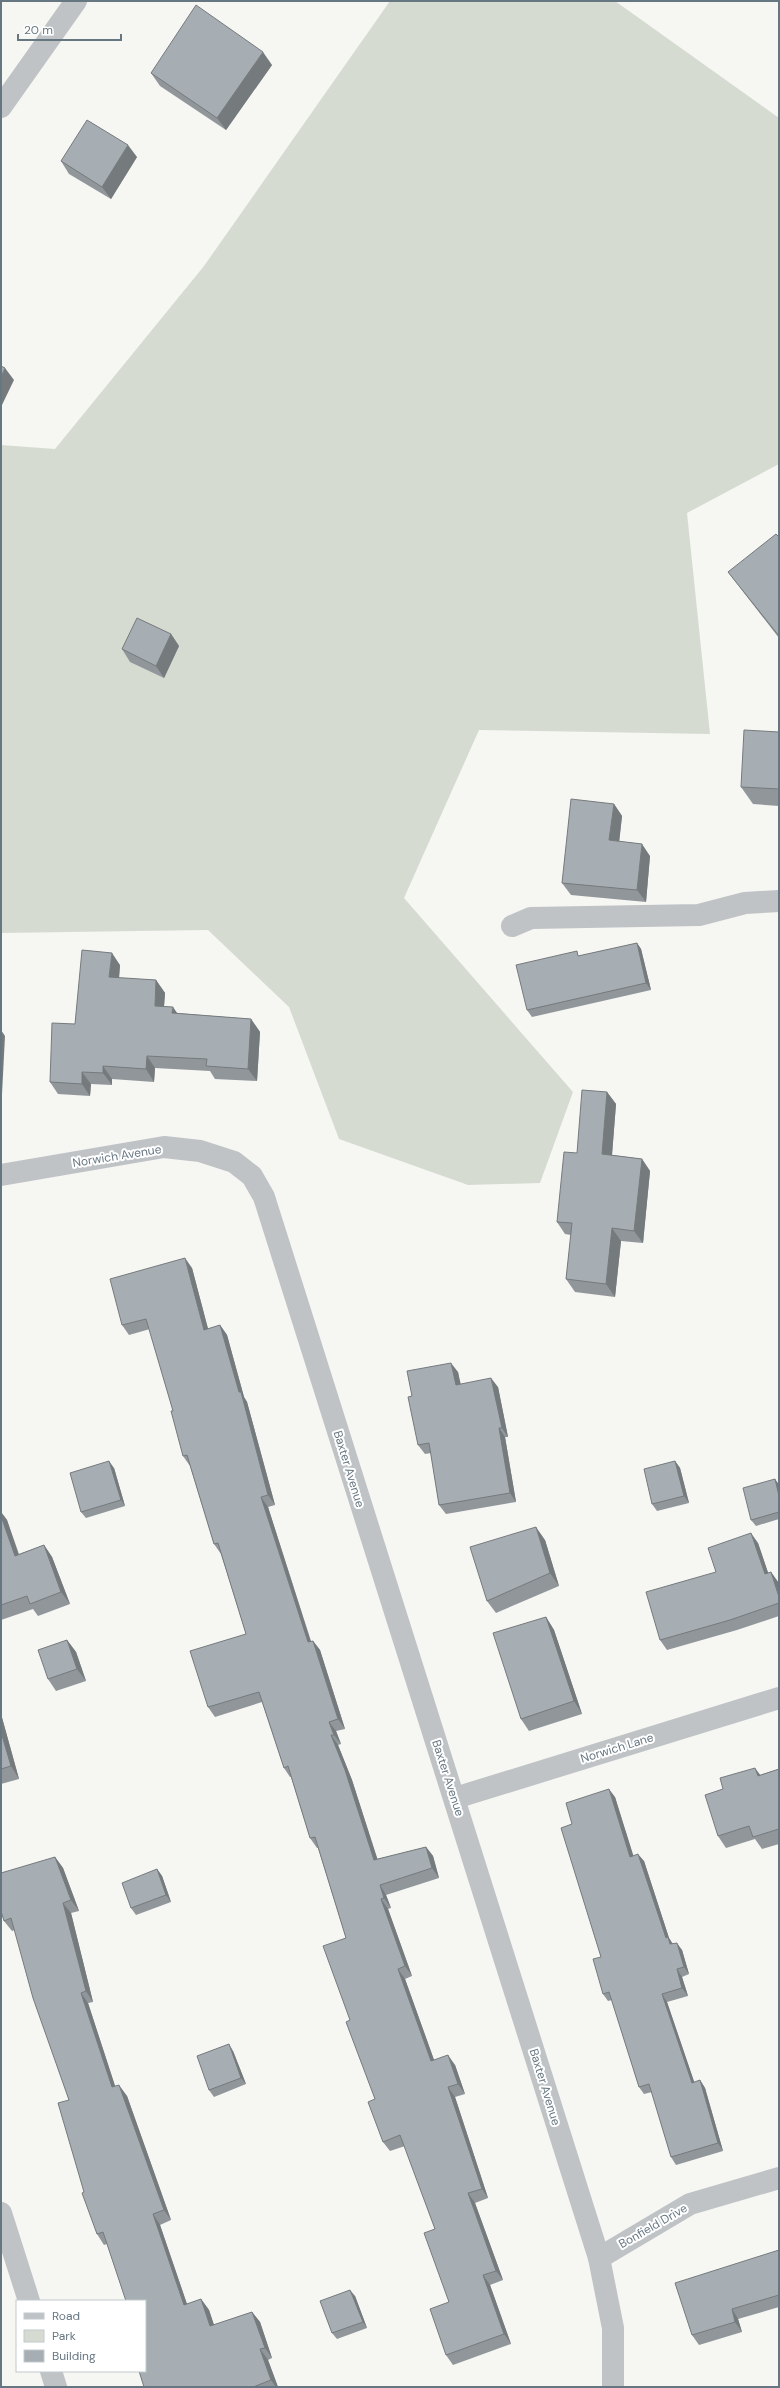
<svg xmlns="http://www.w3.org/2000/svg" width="780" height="2388" font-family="'DM Sans',sans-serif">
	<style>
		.green { fill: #d6dbd2 }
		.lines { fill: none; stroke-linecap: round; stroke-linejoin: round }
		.minor { stroke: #bfc3c6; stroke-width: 22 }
		.wall { fill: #90969a }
		.shaded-wall { fill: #757a7d }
		.building { fill: #a7aeb3; stroke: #757a7d }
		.labels { text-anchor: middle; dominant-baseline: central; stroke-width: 4; stroke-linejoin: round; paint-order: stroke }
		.street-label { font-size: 12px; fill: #677782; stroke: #fff }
	</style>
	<rect width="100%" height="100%" fill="#f6f6f3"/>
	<path class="green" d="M390,1H615L779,118V464L687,513L710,734L479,730L404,898L573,1092L540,1183L468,1185L339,1139L289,1007L208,930L1,933V445L55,449L204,266Z"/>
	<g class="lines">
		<g class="minor">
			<path d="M1,107L76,1"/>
			<path d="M512,926L531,918L699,915L745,903L779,901"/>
			<path d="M1,1175L164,1147L200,1151L234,1162L252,1176L264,1197L599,2258L613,2328V2387"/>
			<path d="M455,1798L779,1698"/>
			<path d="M1,2213L29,2301"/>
			<path d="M599,2258L690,2204L779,2178"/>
			<path d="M51,2371L56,2387"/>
		</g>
	</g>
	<g class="wall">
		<path d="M272,65L226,130L160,86L151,73Z"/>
		<path d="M137,157L111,199L69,174L61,161Z"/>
		<path d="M779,537V638L741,589L728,572Z"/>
		<path d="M171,634L179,646L164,678L130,662L122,649Z"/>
		<path d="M779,732V806L753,804L741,787Z"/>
		<path d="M614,804L622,816L619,841L650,856L646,902L571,895L562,883Z"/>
		<path d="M637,943L641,949L651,990L532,1017L527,1010L580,956Z"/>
		<path d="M120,965L119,978L156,980L165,993L164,1007L177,1013L251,1019L260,1032L257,1081L215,1079L210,1071L155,1068L154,1082L112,1079V1085L91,1084L90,1096L58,1094L50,1082L75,1024Z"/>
		<path d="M607,1092L616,1104L612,1155L642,1159L650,1171L643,1243L621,1241L615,1297L575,1292L566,1279L571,1235L565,1234L557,1222L577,1153Z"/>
		<path d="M192,1268L208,1329L220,1325L227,1335L244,1397L247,1402L275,1505L268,1507L311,1641H313L320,1650L345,1729L336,1731L341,1744L338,1745L352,1780L377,1859L426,1847L433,1856L439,1878L386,1895L391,1908L388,1909L412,1976L405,1979L434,2060L455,2065L465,2094L455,2097L488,2198L475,2203L503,2280L490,2285L511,2344L453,2365L446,2355L449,2302L435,2229L405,2146L390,2151L383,2142L375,2099L350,2020L346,1938L318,1848H317L310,1838L291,1777H290L284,1768L262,1702L215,1717L208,1707L246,1634L221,1554L214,1544L190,1466L183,1456L173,1411L150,1329L129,1335L122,1325Z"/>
		<path d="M458,1372L460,1385L498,1387L508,1437H505L516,1502L446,1514L439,1505L431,1453L425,1454L418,1445L412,1396Z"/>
		<path d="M675,1461L680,1468L689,1503L657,1511L652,1504Z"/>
		<path d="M114,1468L125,1506L86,1518L81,1512Z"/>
		<path d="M775,1479L779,1485V1519L756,1526L751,1520Z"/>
		<path d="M1,1512L7,1520L19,1554L44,1545L52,1557L70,1604L38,1616L33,1609L1,1620Z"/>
		<path d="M545,1540L559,1586L496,1613L487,1601Z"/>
		<path d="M758,1543L768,1573L771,1572L778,1582L779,1586V1616L737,1630L667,1650L660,1640L716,1572Z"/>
		<path d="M546,1617L554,1630L582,1714L529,1731L521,1719Z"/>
		<path d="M67,1640L76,1652L86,1681L56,1691L48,1679Z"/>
		<path d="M1,1714L19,1779L1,1784Z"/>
		<path d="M779,1769V1844L762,1849L755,1839L726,1848L718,1836L760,1775Z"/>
		<path d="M615,1797L633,1856L644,1861L669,1938L673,1944L682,1950L689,1974L682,1977L688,1996L667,2002L694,2082L700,2080L705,2088L723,2151L676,2165L671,2157L652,2092L644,2094L639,2087L612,2000L608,2001L603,1994L601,1957L572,1824Z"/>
		<path d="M55,1857L63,1868L79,1911L71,1913L93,2002L88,2003L115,2086L127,2096L171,2220L160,2225L187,2304L201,2299L209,2310L214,2325L252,2312L260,2322L272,2358L268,2360L278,2387H144L145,2301L107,2244L104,2245L97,2234L84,2192L69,2100L15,1930L12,1931L4,1921Z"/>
		<path d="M157,1869L162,1876L171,1902L136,1915L131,1908Z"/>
		<path d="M233,2051L246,2084L214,2097L209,2090Z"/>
		<path d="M779,2250V2307L738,2319L742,2332L699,2345L692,2335Z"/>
		<path d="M355,2296L367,2328L337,2339L332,2333Z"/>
	</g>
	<g class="shaded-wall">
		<path d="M263,52L272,65L226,130L217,118Z"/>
		<path d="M128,145L137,157L111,199L102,187Z"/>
		<path d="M5,368L14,380L1,407V377Z"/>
		<path d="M171,634L179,646L164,678L156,666Z"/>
		<path d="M614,804L622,816L618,853L609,840Z"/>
		<path d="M642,844L650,856L646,902L637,890Z"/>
		<path d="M637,943L641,949L651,990L646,983Z"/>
		<path d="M112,953L120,965L118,990L109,977Z"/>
		<path d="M156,980L165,993L163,1019L155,1006Z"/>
		<path d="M173,1007L182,1020L172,1013Z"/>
		<path d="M251,1019L260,1032L257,1081L248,1069Z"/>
		<path d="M1,1030L5,1036L2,1094L1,1093Z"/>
		<path d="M147,1056L155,1068L154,1082L146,1069Z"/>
		<path d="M103,1066L112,1079V1085L103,1073Z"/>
		<path d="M82,1072L91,1084L90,1096L82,1084Z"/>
		<path d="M607,1092L616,1104L611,1167L602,1154Z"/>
		<path d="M642,1159L650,1171L643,1243L634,1231Z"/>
		<path d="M612,1228L621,1241L615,1297L606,1284Z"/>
		<path d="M185,1258L192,1268L211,1340L204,1330Z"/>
		<path d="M220,1325L227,1335L244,1397L247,1402L275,1505L268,1495Z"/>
		<path d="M451,1363L458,1372L463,1394L456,1385Z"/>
		<path d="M491,1378L498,1387L508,1437L502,1428Z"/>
		<path d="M499,1428L505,1437L516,1502L510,1493Z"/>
		<path d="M109,1461L114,1468L125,1506L121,1500Z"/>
		<path d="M675,1461L680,1468L689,1503L684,1496Z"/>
		<path d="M775,1479L779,1485V1496Z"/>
		<path d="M261,1497L268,1507L314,1652L308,1642Z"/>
		<path d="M1,1512L7,1520L23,1568L15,1556L1,1516Z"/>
		<path d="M536,1527L545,1540L559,1586L550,1573Z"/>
		<path d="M751,1533L758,1543L772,1584L765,1574Z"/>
		<path d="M44,1545L52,1557L70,1604L61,1592Z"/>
		<path d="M771,1572L778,1582L779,1586V1597Z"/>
		<path d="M546,1617L554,1630L582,1714L574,1701Z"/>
		<path d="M67,1640L76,1652L86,1681L77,1669Z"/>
		<path d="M313,1641L320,1650L345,1729L338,1719Z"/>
		<path d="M1,1714L19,1779L11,1766L1,1732Z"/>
		<path d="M329,1722L336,1731L341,1744L334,1735Z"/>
		<path d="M331,1735L338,1745L352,1780L381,1870L374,1860Z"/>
		<path d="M755,1768L764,1780L758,1776Z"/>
		<path d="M609,1789L615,1797L636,1864L630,1857Z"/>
		<path d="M426,1847L433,1856L439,1878L432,1868Z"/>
		<path d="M638,1854L644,1861L669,1938L673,1945L675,1952L666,1938Z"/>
		<path d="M55,1857L63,1868L79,1911L71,1900Z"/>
		<path d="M157,1869L162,1876L171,1902L166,1895Z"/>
		<path d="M380,1885L386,1895L391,1908L384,1898Z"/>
		<path d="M381,1899L388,1909L412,1976L405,1966Z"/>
		<path d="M63,1903L71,1913L93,2002L86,1991Z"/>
		<path d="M677,1943L682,1950L689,1974L684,1967Z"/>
		<path d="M398,1969L405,1979L438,2071L431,2061Z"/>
		<path d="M677,1969L682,1977L688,1996L682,1988Z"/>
		<path d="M81,1993L88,2003L119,2098L112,2087Z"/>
		<path d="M662,1994L667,2002L697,2090L692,2083Z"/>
		<path d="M229,2044L233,2051L246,2084L241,2078Z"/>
		<path d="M448,2055L455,2065L465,2094L458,2084Z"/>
		<path d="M700,2080L705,2088L723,2151L718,2143Z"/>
		<path d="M119,2085L127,2096L171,2220L164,2210Z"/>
		<path d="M448,2087L455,2097L488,2198L482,2189Z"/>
		<path d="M468,2193L475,2203L503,2280L496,2271Z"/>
		<path d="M153,2214L160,2225L191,2316L184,2305Z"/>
		<path d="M483,2275L490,2285L511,2344L504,2334Z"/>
		<path d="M350,2290L355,2296L367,2328L363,2322Z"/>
		<path d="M201,2299L209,2310L218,2337L210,2326Z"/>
		<path d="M732,2309L738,2319L742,2332L735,2322Z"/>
		<path d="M252,2312L260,2322L272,2358L265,2348Z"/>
		<path d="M260,2349L268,2360L278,2387H276L271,2380Z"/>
	</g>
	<g class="building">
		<path d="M196,5L263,52L217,118L151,73Z"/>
		<path d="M87,120L128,145L102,187L61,161Z"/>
		<path d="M1,366L5,368L1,377Z"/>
		<path d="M776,534L779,537V636L728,572Z"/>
		<path d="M137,618L171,634L156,666L122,649Z"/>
		<path d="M744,730L779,732V789L741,787Z"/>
		<path d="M571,799L614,804L609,840L642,844L637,890L562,883Z"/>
		<path d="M637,943L646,983L527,1010L516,965L577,951L578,956Z"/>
		<path d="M82,950L112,953L109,977L156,980L155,1006L173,1007L172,1013L251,1019L248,1069L206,1066L207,1059L147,1056L146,1069L103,1066V1073L82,1072V1084L50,1082L52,1023L75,1024Z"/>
		<path d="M582,1090L607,1092L602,1154L642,1159L634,1231L612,1228L606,1284L566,1279L572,1223L557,1222L564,1152L577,1153Z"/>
		<path d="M185,1258L204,1330L220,1325L239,1392H241L268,1495L261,1497L308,1642L313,1641L338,1719L329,1722L334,1735H331L345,1770L374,1860L426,1847L432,1868L380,1885L384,1898L381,1899L405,1966L398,1969L431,2061L448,2055L458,2084L448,2087L482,2189L468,2193L496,2271L483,2275L504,2334L446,2355L430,2309L449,2302L424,2233L435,2229L400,2135L383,2142L368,2102L375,2099L346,2022L350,2020L323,1946L346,1938L315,1837L310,1838L288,1766L284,1768L259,1692L208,1707L190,1651L246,1634L218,1543L214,1544L187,1455L183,1456L171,1411H173L146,1319L122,1325L110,1279Z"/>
		<path d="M451,1363L456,1385L491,1378L502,1428H499L510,1493L439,1505L429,1443L418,1445L408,1397L412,1396L407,1371Z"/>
		<path d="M109,1461L121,1500L81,1512L70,1473Z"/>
		<path d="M675,1461L684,1496L652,1504L644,1469Z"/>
		<path d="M775,1479L779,1496V1512L751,1520L743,1488Z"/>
		<path d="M1,1516L15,1556L44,1545L61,1592L30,1604L27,1596L1,1605Z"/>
		<path d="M536,1527L550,1573L487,1601L470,1547Z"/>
		<path d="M751,1533L765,1574L771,1572L779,1597V1603L730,1620L660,1640L646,1592L716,1572L708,1548Z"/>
		<path d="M546,1617L574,1701L521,1719L493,1633Z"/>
		<path d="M67,1640L77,1669L48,1679L38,1650Z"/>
		<path d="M1,1732L11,1766L1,1769Z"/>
		<path d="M755,1768L758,1776L779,1769V1829L753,1837L749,1826L718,1836L705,1795L723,1789L720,1778Z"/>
		<path d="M609,1789L630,1857L638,1854L666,1938L668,1937L670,1944L677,1943L684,1967L677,1969L682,1988L662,1994L692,2083L700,2080L718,2143L671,2157L649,2084L639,2087L609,1992L603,1994L593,1959L601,1957L561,1828L572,1824L566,1803Z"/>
		<path d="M55,1857L71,1900L63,1903L86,1991L81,1993L112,2087L119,2085L164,2210L153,2214L184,2305L201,2299L210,2326L252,2312L265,2348L260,2349L271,2380L253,2387H144L139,2371H145V2301H126L103,2232L97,2234L82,2193L84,2192L58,2103L69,2100L33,1998L11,1918L4,1921L1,1911V1873Z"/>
		<path d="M157,1869L166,1895L131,1908L122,1883Z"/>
		<path d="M229,2044L241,2078L209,2090L197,2056Z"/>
		<path d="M779,2250V2295L732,2309L735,2322L692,2335L675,2283Z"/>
		<path d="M350,2290L363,2322L332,2333L320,2301Z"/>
	</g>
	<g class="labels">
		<g class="street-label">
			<text transform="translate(117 1156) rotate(-9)">Norwich Avenue</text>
			<text transform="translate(349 1469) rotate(73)">Baxter Avenue</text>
			<text transform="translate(617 1748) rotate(-17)">Norwich Lane</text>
			<text transform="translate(448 1778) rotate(72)">Baxter Avenue</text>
			<text transform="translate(545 2087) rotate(73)">Baxter Avenue</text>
			<text transform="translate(653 2226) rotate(-30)">Bonfield Drive</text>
		</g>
	</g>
	<rect width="780" height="2388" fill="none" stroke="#677782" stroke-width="4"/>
	<rect x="16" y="2300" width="130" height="72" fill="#ffffff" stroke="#c2c9cd"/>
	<rect x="24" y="2313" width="20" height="6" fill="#bfc3c6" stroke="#c2c9cd"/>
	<text x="52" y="2320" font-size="12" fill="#677782">Road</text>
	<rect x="24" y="2330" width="20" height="12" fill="#d6dbd2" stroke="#c2c9cd"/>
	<text x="52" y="2340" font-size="12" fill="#677782">Park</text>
	<rect x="24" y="2350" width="20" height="12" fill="#a7aeb3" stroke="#c2c9cd"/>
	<text x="52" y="2360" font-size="12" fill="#677782">Building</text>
	<path d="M18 34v6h103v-6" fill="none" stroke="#677782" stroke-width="2"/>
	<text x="24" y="34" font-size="12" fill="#677782" stroke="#ffffff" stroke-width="3" paint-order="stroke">20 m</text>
</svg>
